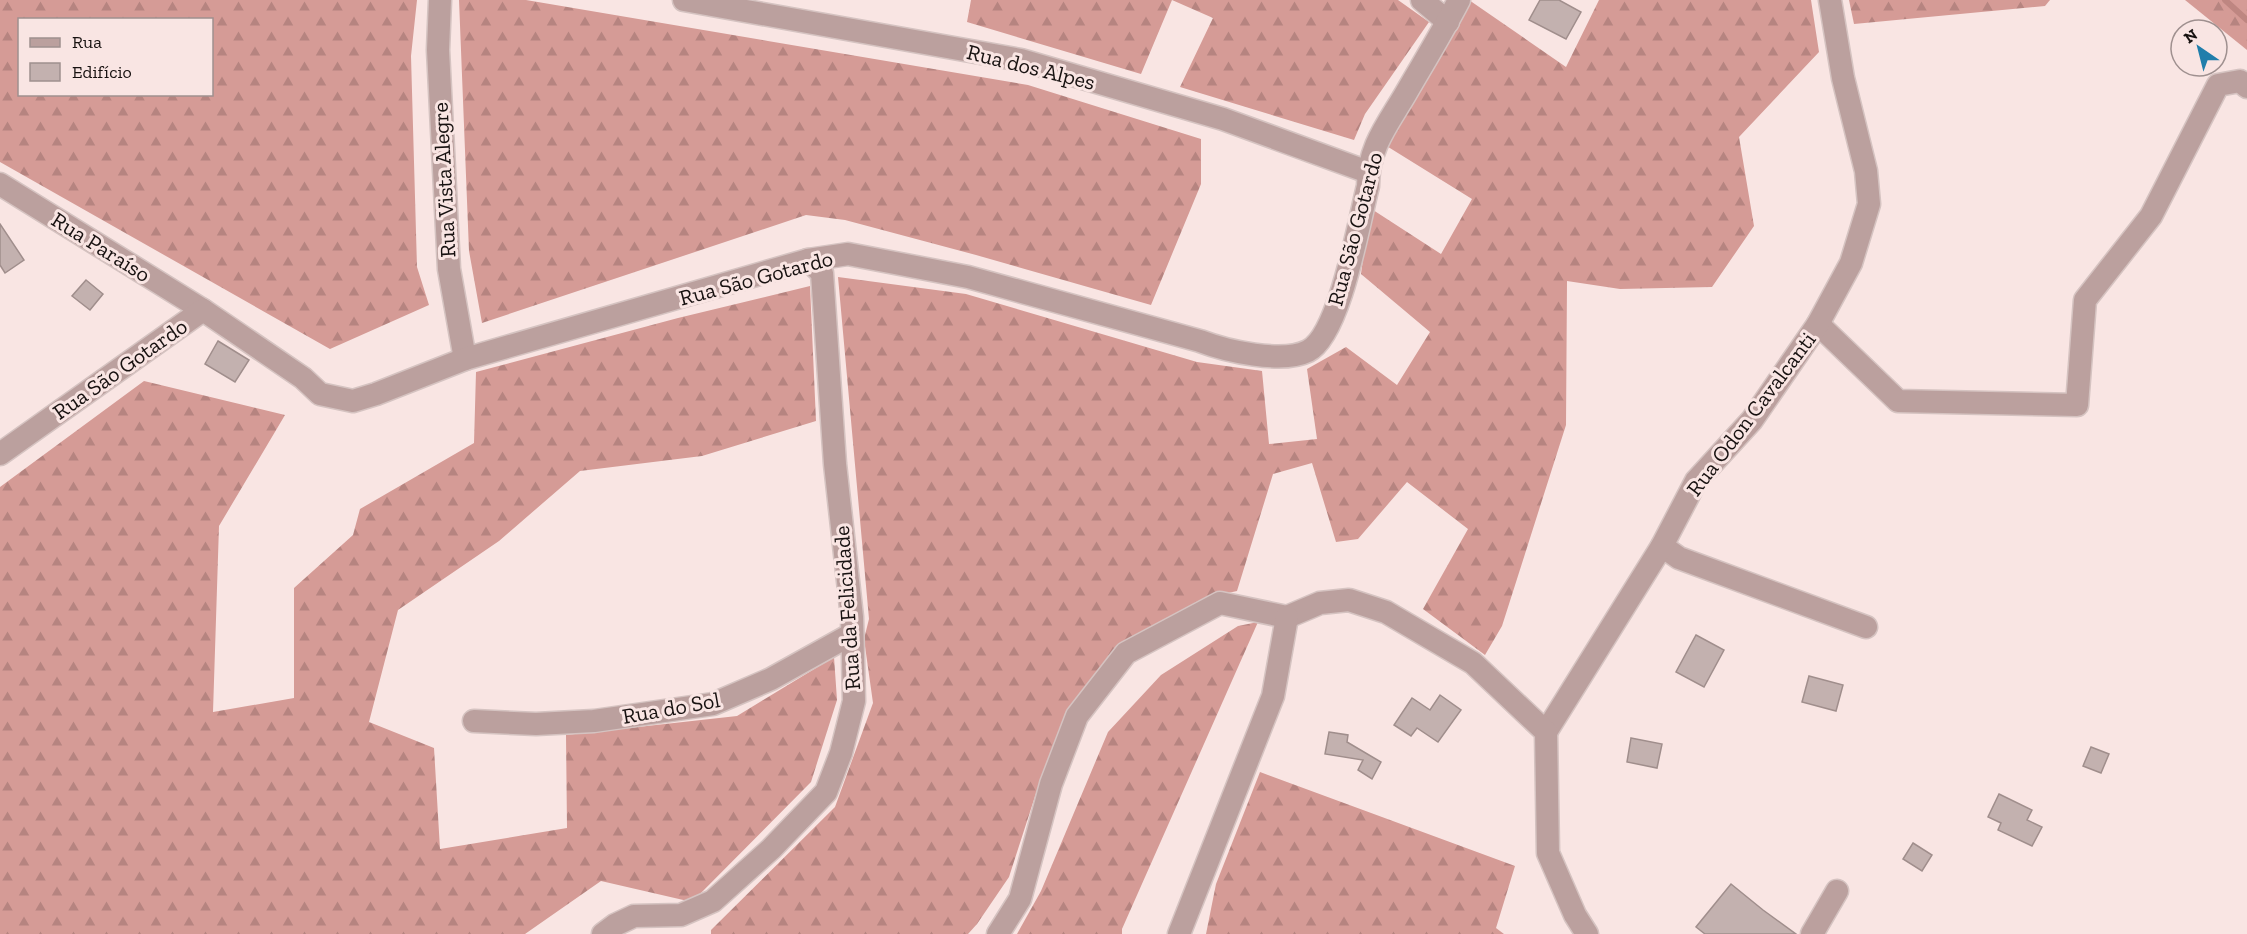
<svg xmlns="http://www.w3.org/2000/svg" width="2247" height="934" font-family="'Zilla Slab',serif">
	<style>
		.forest { fill: url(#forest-firs); fill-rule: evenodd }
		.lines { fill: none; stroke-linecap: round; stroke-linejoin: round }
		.stream { stroke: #be8681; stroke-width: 6 }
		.building { fill: #c3b1af; stroke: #a08e8c; stroke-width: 1.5 }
		.minor-casing { stroke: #d5c3c1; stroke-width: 25 }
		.minor { stroke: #bba09e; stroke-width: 22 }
		.labels { text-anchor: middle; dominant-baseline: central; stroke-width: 6; stroke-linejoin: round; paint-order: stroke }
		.street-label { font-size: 22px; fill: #171110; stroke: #f9e5e3 }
	</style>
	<defs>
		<pattern id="forest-firs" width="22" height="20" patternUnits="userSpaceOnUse" patternTransform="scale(1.5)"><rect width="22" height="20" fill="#d59b96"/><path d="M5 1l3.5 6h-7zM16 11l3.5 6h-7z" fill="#b68480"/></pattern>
	</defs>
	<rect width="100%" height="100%" fill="#f9e5e3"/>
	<g class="forest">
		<path d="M0,0H417L411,56L417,267L429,305L330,349L0,162ZM20,20H212V94H20Z"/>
		<path d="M459,0H526L1028,85L1201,139V184L1151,305L976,255L845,220L806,215L482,323L469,251Z"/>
		<path d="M971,0H1398L1429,22L1365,114L1354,140L1180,87L1213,18L1172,0L1141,74L967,22Z"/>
		<path d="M1469,0L1566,67L1599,0H1811L1819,52L1739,137L1754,226L1712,287L1620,289L1567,281L1566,425L1502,626L1485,655L1423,609L1468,529L1407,482L1358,539L1336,542L1312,463L1273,474L1237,591L1219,595L1067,712L1039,784L1009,877L977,924L968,934H711V930L835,807L873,703L864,639L869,619L838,277L966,294L1197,362L1262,371L1269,444L1317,439L1307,369L1346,347L1397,385L1430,332L1361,274L1370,208L1441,254L1472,199L1385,145Z"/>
		<path d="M1849,0H2050L2045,6L1854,24Z"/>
		<path d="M2185,0H2247V50Z"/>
		<path d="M810,286L816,421L702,456L580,471L499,541L398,610L369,722L434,748L440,849L567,828L566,735L737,716L834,657L837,700L811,782L692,902L601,881L525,934H0V487L144,381L285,415L219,526L213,712L294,698V588L353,535L360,509L474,443L476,372L678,318Z"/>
		<path d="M1258,622L1122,929V934H1017L1041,891L1108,732L1161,675L1238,626Z"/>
		<path d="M1260,772L1515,866L1496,928L1504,934H1206L1216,884Z"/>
	</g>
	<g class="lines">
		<path class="stream" d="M2225,0L2247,20"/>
	</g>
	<g class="building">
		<path d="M1540,0H1559L1581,12L1566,39L1529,20Z"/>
		<path d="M0,224L24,260L5,273L0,265Z"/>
		<path d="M86,280L103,294L90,310L72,296Z"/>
		<path d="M218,341L249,360L235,382L205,364Z"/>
		<path d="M1696,635L1724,650L1704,687L1676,672Z"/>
		<path d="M1809,676L1843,685L1836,711L1802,702Z"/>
		<path d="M1440,695L1461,710L1438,742L1417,728L1411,736L1394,725L1412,698L1430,710Z"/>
		<path d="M1329,732L1348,735L1347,742L1381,762L1372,779L1358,770L1363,760L1325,754Z"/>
		<path d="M1631,738L1662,744L1657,768L1627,762Z"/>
		<path d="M2091,747L2109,754L2101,773L2083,766Z"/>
		<path d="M1999,794L2032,810L2027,820L2042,827L2032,846L1998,830L2001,823L1988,817Z"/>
		<path d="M1913,843L1932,855L1922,871L1903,859Z"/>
		<path d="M1731,884L1763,910L1796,934H1705L1696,927Z"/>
	</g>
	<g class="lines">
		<defs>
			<g id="minor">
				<path d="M440,0L438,50L449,269L465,359"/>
				<path d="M684,0L1021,60L1223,119L1368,172"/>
				<path d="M1422,0L1448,22"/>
				<path d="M0,184L203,310"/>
				<path d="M1818,324L1898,401L2077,405L2085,300L2151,216L2218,85L2240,81L2247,87"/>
				<path d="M0,454L203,310L303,378L320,394L353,401L376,394L465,359L808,260L848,254L968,277L1200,341C1226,351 1282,364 1308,351C1340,335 1359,221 1368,186C1368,147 1388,124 1406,93C1424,62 1443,31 1459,0"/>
				<path d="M1662,546L1679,558L1866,627"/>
				<path d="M474,721L536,724L594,721L713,704L771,679L852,634"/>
				<path d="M1546,732L1662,546L1696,481L1752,420L1818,324L1851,263L1869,204L1866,171L1843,78L1830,0"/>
				<path d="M603,934L615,925L634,916L681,915L713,901L771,849L826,792L841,753L854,701L852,617L835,464L822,273L808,260"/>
				<path d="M998,934L1020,899L1051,784L1077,716L1126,653L1220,603L1287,617L1320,603L1349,600L1386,612L1473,663L1546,732L1548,853L1575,915L1587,934"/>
				<path d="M1179,934L1273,696L1287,617"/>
				<path d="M1812,934L1837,891"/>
			</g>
		</defs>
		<use href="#minor" class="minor-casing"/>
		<use href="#minor" class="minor"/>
	</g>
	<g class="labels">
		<g class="street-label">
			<text transform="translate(1031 67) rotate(14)">Rua dos Alpes</text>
			<text transform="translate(444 180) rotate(-93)">Rua Vista Alegre</text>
			<text transform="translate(1355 229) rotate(-75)">Rua São Gotardo</text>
			<text transform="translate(101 247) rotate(32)">Rua Paraíso</text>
			<text transform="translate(756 278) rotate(-15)">Rua São Gotardo</text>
			<text transform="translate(120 369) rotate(-35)">Rua São Gotardo</text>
			<text transform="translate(1751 414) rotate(-53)">Rua Odon Cavalcanti</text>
			<text transform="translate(847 608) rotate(-94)">Rua da Felicidade</text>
			<text transform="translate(671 708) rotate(-10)">Rua do Sol</text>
		</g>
	</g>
	<rect x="18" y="18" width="195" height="78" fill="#f9e5e3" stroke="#9f908f" stroke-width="1.5"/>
	<rect x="30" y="38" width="30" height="9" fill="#bba09e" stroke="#9f908f" stroke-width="1.5"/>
	<text x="72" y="48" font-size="18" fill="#171110">Rua</text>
	<rect x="30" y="63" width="30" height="18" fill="#c3b1af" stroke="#9f908f" stroke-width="1.5"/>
	<text x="72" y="78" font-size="18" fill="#171110">Edifício</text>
	<g transform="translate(2199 48) rotate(325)"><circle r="28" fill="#f9e5e3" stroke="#9f908f" stroke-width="1.5"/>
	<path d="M0-4.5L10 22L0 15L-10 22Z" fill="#207eab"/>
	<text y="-9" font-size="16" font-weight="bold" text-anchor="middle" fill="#171110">N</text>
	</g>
</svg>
